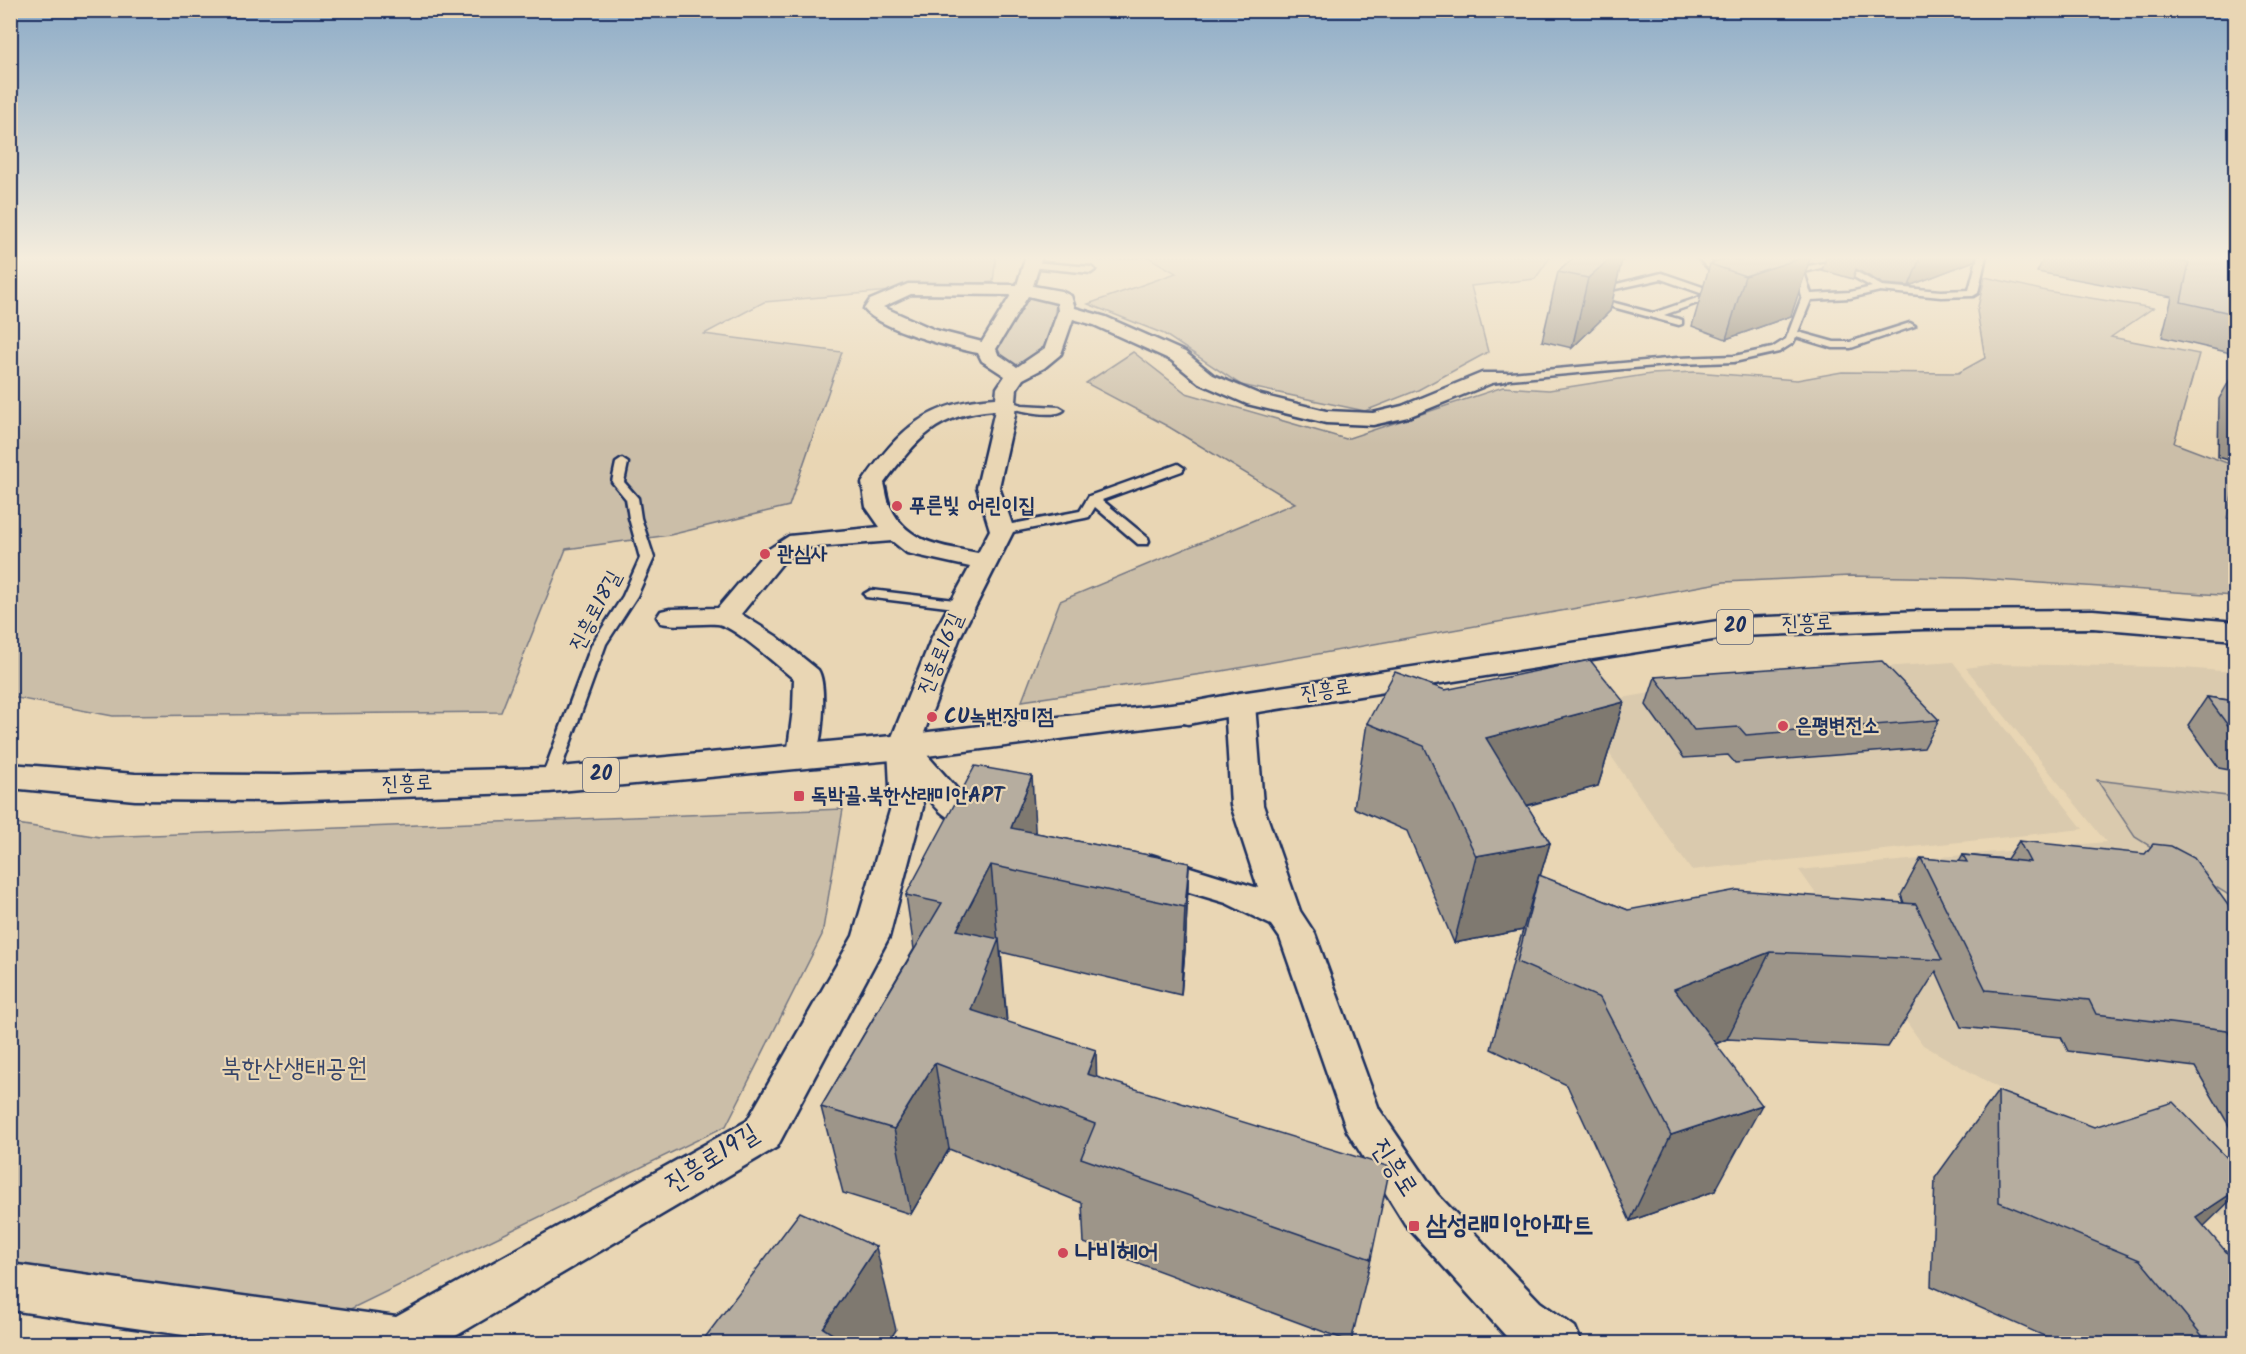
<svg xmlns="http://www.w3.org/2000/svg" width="2246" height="1354" font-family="Kalam,'Poor Story',sans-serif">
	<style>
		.built { fill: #dacaae }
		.green { fill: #cbbea8; stroke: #737683; stroke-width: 1.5 }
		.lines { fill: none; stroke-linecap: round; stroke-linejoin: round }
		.lane-casing { stroke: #1b2f5e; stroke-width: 5 }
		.street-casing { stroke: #1b2f5e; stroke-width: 5 }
		.secondary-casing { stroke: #1b2f5e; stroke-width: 5 }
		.primary-casing { stroke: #1b2f5e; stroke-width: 5 }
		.lane { fill: #e9d6b4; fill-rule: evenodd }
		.street { fill: #e9d6b4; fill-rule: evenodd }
		.secondary { fill: #e9d6b4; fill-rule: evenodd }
		.primary { fill: #e9d6b4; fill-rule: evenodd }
		.wall { fill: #9d9589; stroke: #1b2f5e; stroke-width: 1.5 }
		.shaded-wall { fill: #7f796f; stroke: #1b2f5e; stroke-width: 1.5 }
		.building { fill: #b6ad9f; stroke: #1b2f5e; stroke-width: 1.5 }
		.poi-dot { fill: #d1495b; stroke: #e9d6b4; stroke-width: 2 }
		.labels { text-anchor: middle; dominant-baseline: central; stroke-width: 4.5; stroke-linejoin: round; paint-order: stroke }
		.shield { fill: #e9d6b4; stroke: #596178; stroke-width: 1.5 }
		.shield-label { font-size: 20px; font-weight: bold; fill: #1b2f5e }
		.poi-label { font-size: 21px; font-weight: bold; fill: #1b2f5e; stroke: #e9d6b4; text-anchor: start }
		.street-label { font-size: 21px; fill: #1b2f5e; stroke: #e9d6b4 }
		.near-park-label { font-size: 26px; fill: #354469; stroke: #e9d6b4 }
		.near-street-label { font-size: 26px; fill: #1b2f5e; stroke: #e9d6b4 }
		.near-poi-label { font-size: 26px; font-weight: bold; fill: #1b2f5e; stroke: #e9d6b4; text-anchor: start }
	</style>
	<rect width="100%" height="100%" fill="#e9d6b4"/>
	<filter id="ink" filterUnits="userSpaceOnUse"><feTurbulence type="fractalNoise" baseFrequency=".0167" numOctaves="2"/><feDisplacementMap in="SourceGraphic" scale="12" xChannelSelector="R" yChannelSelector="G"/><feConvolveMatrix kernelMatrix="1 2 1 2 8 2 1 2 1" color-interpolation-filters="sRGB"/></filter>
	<g filter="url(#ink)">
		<g class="built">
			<path d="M1953,662L2083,829L1691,870L1576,706L1743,677Z"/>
			<path d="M1994,664L2169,667L2235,672V1223L1923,1045L1799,870L2106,842L1966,668Z"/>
		</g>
		<g class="green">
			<path d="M10,256H996L993,282L764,302L704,334L842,352L789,506L670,535L566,549L501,712L113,716L11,697Z"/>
			<path d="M1099,256H1551L1535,279L1471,286L1488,352L1418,390L1365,411L1241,385L1164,334L1088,304L1176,273L1148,257L1099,261Z"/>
			<path d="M1985,277L2046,291L2153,308L2111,337L2199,354L2174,443L2235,466V482L2227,518L2235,520V596L1965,578L1850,576L1724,582L1222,671L1022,701L1060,601L1295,503L1169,427L1086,383L1133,352L1186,393L1346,439L1503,387L1549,390L1651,374L1695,372L1797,380L1842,372L1958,373L1985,358L1977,311Z"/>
			<path d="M1026,296L1048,298L1056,305L1047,354L1021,369L1002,363L993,349Z"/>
			<path d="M2097,780L2235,797V899L2135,837Z"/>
			<path d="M843,809L822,935L726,1126L330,1319L11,1262L10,823L100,837Z"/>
		</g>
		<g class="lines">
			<defs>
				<g id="lane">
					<path d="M1696,256H1705L1727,277V281H1721Z"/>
					<path d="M1791,256H1799L1803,267L1829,262L1833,265L1804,272L1811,294L1850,292L1872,287L1852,276L1851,274L1855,271L1882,286L1941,291L1969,290L1978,256H1986L1978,293L1973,296L1941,297L1880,291L1850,298L1811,300L1798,332L1834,342H1850L1910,323L1915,326L1851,348H1833L1796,337L1793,343L1779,352L1734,362L1678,364L1499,380L1494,377L1499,374L1678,358L1734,356L1772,348L1786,339L1802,297Z"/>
					<path d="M1033,262L1091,267L1095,270L1091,273L1030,267L1029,265Z"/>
					<path d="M1662,273L1723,294L1664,315L1682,320V324L1679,325L1587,300L1592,297L1653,313L1706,295L1661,279L1597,293L1592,290Z"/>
					<path d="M1006,400L1022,405L1059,407L1064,410C1053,419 1016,410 1002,405L1001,403Z"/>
					<path d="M622,459L628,463L624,482L638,498L641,518L654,558L637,596L606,644L557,780L555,784H543L541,780L592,644L623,596L640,558L629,518L626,499L612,482L616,463Z"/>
					<path d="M1178,464L1184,468L1182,471L1102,500L1148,538L1149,541L1148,544H1138L1095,507L1089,517L1085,518L1002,534L996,530L1002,526L1080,511L1089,496Z"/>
					<path d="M871,590L963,601L970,605L963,609L866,597L864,594Z"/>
				</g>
				<g id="street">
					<path d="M1026,256H1042L1033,286L1061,291L1071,296L1075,308L1106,317L1185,352L1213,375L1261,395L1326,411L1373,413L1402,406L1482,373H1506L1509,377L1506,381L1492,383L1408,417L1373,425L1326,423L1247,404L1199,383L1171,360L1094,325L1073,319L1061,354L1044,368L1023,379L1017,388L1015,415L999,487L1014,530L960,637L919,746L964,797L1000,815L1004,823L1000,831C982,836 955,824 941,812C934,806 928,797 922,789L923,807L889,937L777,1147L442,1344H246L10,1310V1264L396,1317L747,1121L853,936L891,807L888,747L932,637L970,567L907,553L892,541L804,548L784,561L741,614L776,636L818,670C828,685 822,748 813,763L802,766L791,763L787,756L793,709L794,679C779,667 733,625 717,624C698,623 679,627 661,623L657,617L661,611L670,609L718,608L766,551L789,536L880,527L866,507L862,483C900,428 928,402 996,398L997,388L1005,376L982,361L978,353C953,348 879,329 864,309L870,300L908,284L1017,285ZM911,294L1011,295L982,342L935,330L883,307ZM1028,296L1057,303L1058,311L1045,348L1017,367L998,354L996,349ZM995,410L977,487L990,530L978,553C943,546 907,544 890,506C887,500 886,490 884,483C918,438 936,414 995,410Z"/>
					<path d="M1240,695L1250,697L1255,704L1263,805L1300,911L1315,934L1379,1109L1437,1194L1540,1302L1575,1327L1582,1344H1517L1506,1336L1405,1224L1347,1131L1280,938L1271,925L1226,903L1139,877L1134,868L1139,859L1151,855L1258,888L1231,805L1225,704L1230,697Z"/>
				</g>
				<path id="secondary" d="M1240,693L1252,696L1257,704L1252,712L1188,724L1176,721L1171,713L1176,705Z"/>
				<g id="primary">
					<path d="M2093,610L2236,622V640L2093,628L1924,629L1738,636L1240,715L1228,712L1223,704L1228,696L1240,693L1738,618L1924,611Z"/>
					<path d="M1188,702L1200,705L1205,713L1200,721L903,759L549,792L280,801L135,800L10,788V764L135,774L280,775L549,768L903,735Z"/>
				</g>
			</defs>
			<use href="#lane" class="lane-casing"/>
			<use href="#street" class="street-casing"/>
			<use href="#secondary" class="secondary-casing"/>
			<use href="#primary" class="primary-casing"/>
			<use href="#lane" class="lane"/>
			<use href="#street" class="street"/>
			<use href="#secondary" class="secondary"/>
			<use href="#primary" class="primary"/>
		</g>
		<g class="wall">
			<path d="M1576,256L1610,311L1572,348L1542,341L1558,272Z"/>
			<path d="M1827,256H1976L1974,261L1909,286L1883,284L1856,269L1853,279L1822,270Z"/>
			<path d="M2045,256H2235V354L2162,337L2172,297L2037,272Z"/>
			<path d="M1729,258L1791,316L1726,339L1692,326L1710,264Z"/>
			<path d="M2235,371V462L2218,457L2219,399Z"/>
			<path d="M1655,677L1939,720L1924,748L1735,763L1728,755L1684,758L1646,705Z"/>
			<path d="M1445,690L1624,702L1598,786L1527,806L1550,843L1540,876L1628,910L1904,903L1901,895L1921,858L1959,862L1963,855L2007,859L2019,841L2235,915V1136L2195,1067L2068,1051L2061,1037L1961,1027L1936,971L1888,1047L1727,1039L1716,1044L1715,1191L1630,1221L1567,1085L1491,1049L1513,962L1523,930L1454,943L1407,831L1354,808L1367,723Z"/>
			<path d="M2207,697L2235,701V771L2219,768L2188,725Z"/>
			<path d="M1036,833L1189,863L1185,950L1181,995L1001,952L1007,1022L1096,1077L1371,1259L1351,1342L1084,1243L1082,1203L949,1149L911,1214L843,1193L821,1107L914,949L906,895Z"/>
			<path d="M1998,1091L2204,1226L2235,1344H2059L2058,1342L1931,1286L1935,1178Z"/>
		</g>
		<g class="shaded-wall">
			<path d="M1613,256H1623L1610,311L1572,348L1588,278Z"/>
			<path d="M1808,256H1811L1791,316L1726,339L1745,276Z"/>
			<path d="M1921,256H1976L1974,261L1909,286Z"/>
			<path d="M1624,702L1598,786L1466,822L1486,738Z"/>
			<path d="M1032,776L1037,862L1011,828Z"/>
			<path d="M1550,843L1531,906L1539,875L1523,930L1454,943L1476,856Z"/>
			<path d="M1189,863L1185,950L1181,995L1185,907Z"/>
			<path d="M991,865L998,943L999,939L1007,1027L979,1079L957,930Z"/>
			<path d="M1770,952L1727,1039L1639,1075L1674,989Z"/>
			<path d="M1096,1050L1098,1137L1087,1074Z"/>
			<path d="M935,1063L949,1149L911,1214L894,1129Z"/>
			<path d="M1762,1105L1715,1191L1630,1221L1671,1135Z"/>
			<path d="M2235,1191V1196L2164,1265L2196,1217Z"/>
			<path d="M876,1247L896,1330L887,1344H828L823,1328Z"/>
		</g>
		<g class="building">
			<path d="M1576,256H1613L1588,278L1558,272Z"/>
			<path d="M1741,256H1808L1745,276L1710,264L1729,258L1740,260Z"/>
			<path d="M2150,256H2235V314L2181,302L2189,263Z"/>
			<path d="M1590,660L1624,702L1486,738L1550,843L1476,856L1424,746L1367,723L1395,672L1445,690Z"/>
			<path d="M1882,661L1939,720L1746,735L1739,727L1694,730L1655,677Z"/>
			<path d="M2207,697L2235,701V735Z"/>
			<path d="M975,766L1032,776L1011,828L1189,863L1185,907L991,865L957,930L999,939L971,1010L1096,1050L1087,1074L1390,1167L1371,1259L1081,1158L1095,1124L935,1063L894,1129L821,1107L942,903L906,895Z"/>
			<path d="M2019,841L2145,854L2153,844L2171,846L2194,858L2235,915V1043L2227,1030L2096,1014L2089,1000L1986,990L1921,858L1967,862L1963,855L2030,862Z"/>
			<path d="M1539,875L1628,910L1737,890L1916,904L1942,960L1770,952L1674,989L1762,1105L1671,1135L1600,998L1517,962Z"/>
			<path d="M1998,1091L2094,1127L2173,1102L2235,1166V1191L2196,1217L2235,1262V1344H2209L2140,1260L1999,1202Z"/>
			<path d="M800,1212L876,1247L823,1328L848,1344H700Z"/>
		</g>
	</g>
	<linearGradient id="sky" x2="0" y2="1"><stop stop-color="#8cabc7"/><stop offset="0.58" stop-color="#f5eddd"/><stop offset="1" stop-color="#f5eddd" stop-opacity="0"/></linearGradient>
	<rect width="2246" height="445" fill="url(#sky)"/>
	<g class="poi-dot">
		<circle cx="897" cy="506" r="6"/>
		<circle cx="765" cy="554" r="6"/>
		<circle cx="932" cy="717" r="6"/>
		<circle cx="1783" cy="726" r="6"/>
		<rect x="793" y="790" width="12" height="12" rx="3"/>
		<rect x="1408" y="1220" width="12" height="12" rx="3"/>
		<circle cx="1063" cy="1253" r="6"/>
	</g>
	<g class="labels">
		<g class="shield">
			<rect x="1717" y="610" width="36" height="34" rx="4.5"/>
			<rect x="583" y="758" width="36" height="34" rx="4.5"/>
		</g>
		<g class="shield-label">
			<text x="1735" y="627">20</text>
			<text x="601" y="775">20</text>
		</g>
		<g class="poi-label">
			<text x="909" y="506">푸른빛 어린이집</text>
			<text x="777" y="554">관심사</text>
			<text x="944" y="717">CU녹번장미점</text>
			<text x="1795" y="726">은평변전소</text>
			<text x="811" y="796">독박골.북한산래미안APT</text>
		</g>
		<g class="street-label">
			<text transform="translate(596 611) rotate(-62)">진흥로18길</text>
			<text transform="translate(1807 624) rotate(-2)">진흥로</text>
			<text transform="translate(941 654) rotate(-67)">진흥로16길</text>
			<text transform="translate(1326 691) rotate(-9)">진흥로</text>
			<text transform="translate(407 784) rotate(-2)">진흥로</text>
		</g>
		<g class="near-park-label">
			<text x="294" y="1069">북한산생태공원</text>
		</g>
		<g class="near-street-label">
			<text transform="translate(712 1159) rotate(-32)">진흥로19길</text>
			<text transform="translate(1394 1168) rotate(57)">진흥로</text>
		</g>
		<g class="near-poi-label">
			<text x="1426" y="1226">삼성래미안아파트</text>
			<text x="1075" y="1253">나비헤어</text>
		</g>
	</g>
	<rect width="2246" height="1354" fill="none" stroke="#e9d6b4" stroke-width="36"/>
	<rect x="18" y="18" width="2210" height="1318" fill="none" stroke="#1b2f5e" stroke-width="2" filter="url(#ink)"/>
</svg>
